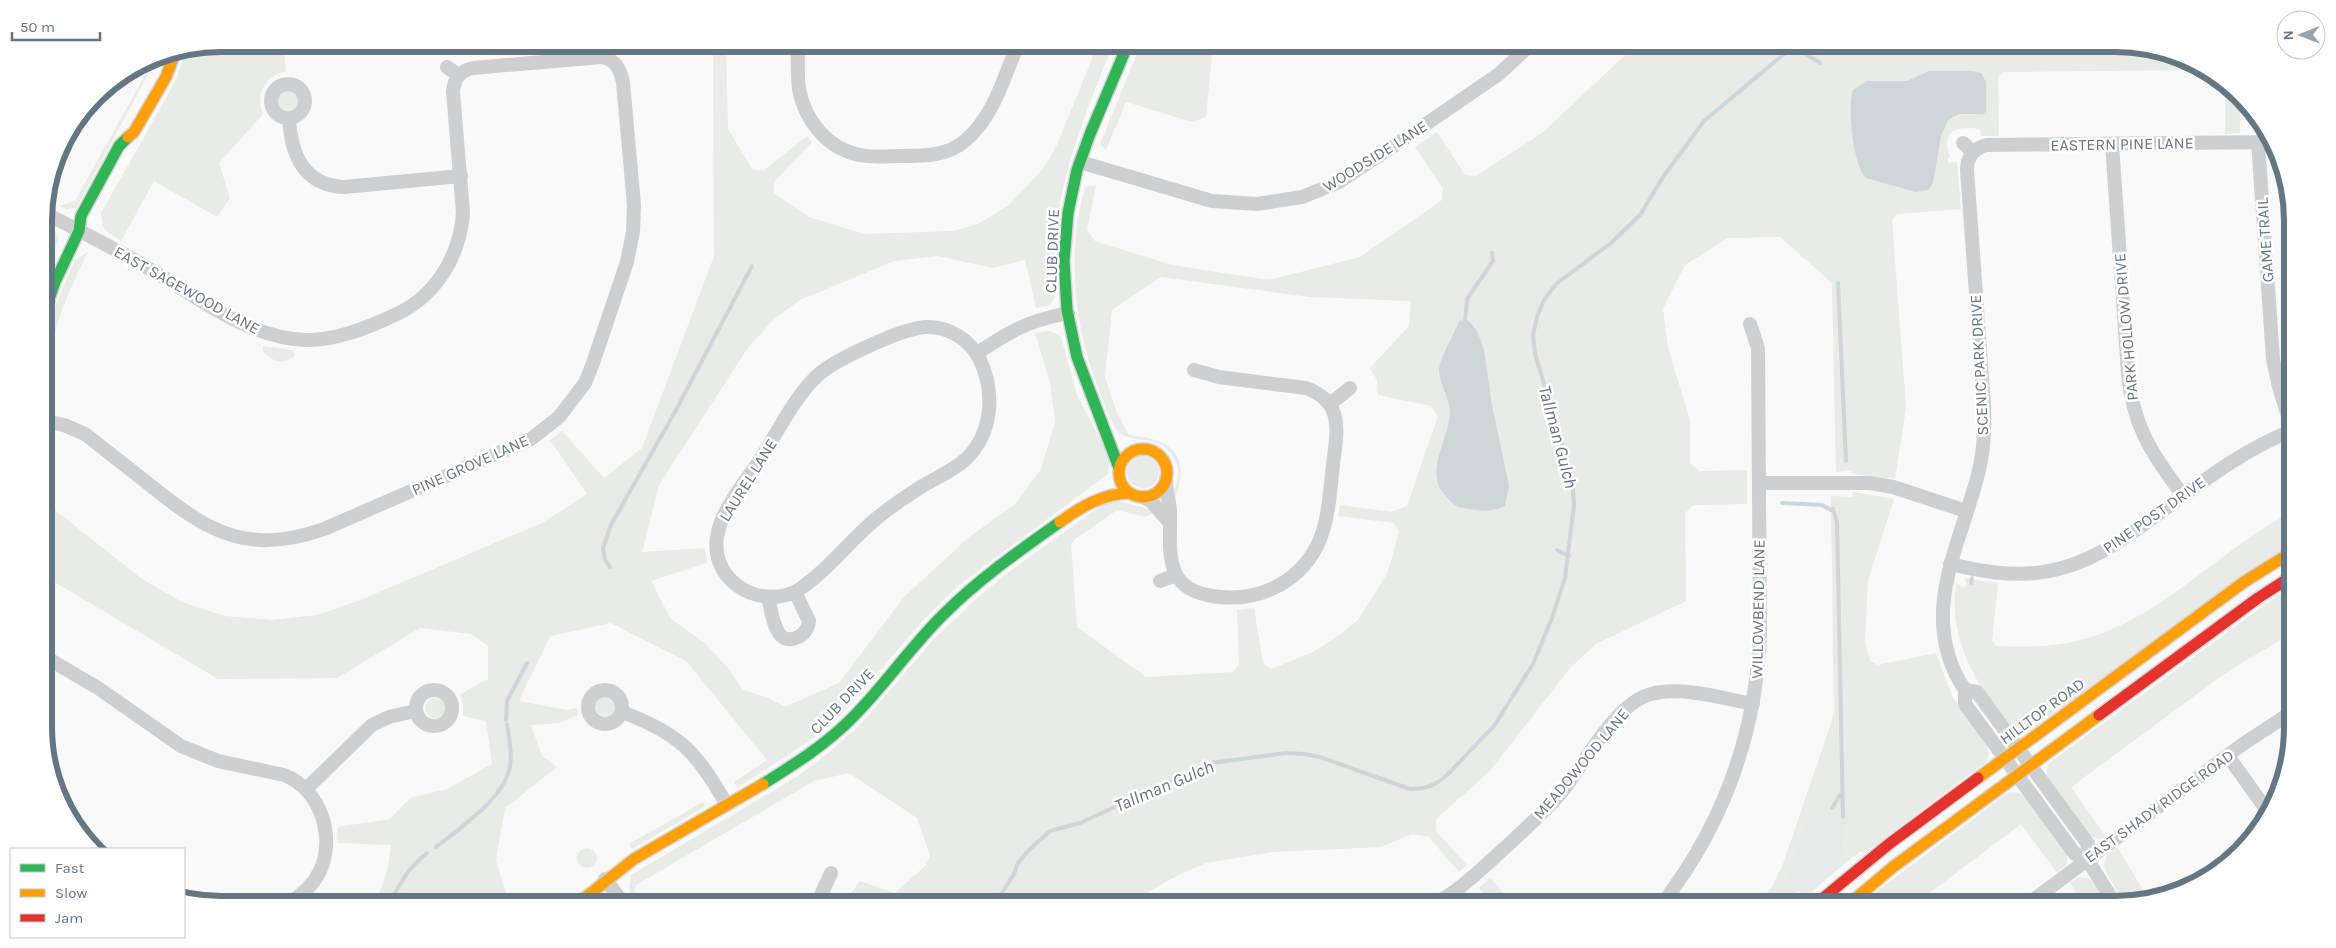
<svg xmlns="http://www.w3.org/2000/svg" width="2336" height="948" font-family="Karla,sans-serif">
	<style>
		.built { fill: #e8e9e9 }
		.green { fill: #e8ebe6 }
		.water { fill: #ced6d9 }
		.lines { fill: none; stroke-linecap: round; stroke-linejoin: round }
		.stream { stroke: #ced6d9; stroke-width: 4 }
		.fast-casing { stroke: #d5d6d7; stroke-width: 14 }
		.slow-casing { stroke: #d5d6d7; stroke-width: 14 }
		.jam-casing { stroke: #d5d6d7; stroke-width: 14 }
		.street { stroke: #cecfd0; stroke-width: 14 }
		.fast { stroke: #30b455; stroke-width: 11 }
		.slow { stroke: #ff9f0a; stroke-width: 11 }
		.jam { stroke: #e5322d; stroke-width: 11 }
		.labels { text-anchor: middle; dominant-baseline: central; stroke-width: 5; stroke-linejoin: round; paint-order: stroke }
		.street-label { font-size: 16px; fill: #657683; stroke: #fff }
		.water-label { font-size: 18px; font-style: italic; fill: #60757c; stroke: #fff }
		.rim { fill: none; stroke: #657683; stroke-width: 6 }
	</style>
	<rect width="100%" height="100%" fill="#f9f9f9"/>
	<path class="built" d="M1845,822L1844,864L1808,895L1796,891L1785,882L1805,824Z"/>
	<g class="green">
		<path d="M221,44H283L286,71C265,77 255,93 263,114L219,163L230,198L217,217L154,181L121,241C106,231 102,232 101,213L173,86L187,51Z"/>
		<path d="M713,44H726L728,129L753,170L763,171L807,136L812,142L774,182V193L809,217L864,234L954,231L978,224L1009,205L1043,169L1057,145L1098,44H1113C1079,129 1047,205 1055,298L1048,306L1036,308L1025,260L993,268L937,256L894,261L800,300L774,319L747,349L659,485L642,552L705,548L707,563L651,581L671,619L705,643L728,668L743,690L766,697L785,707L839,683L904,597L968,538L1015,504L1041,469L1055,422L1050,383L1035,333L1050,331L1061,337L1077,395L1110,458L1108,474L959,585L924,619L846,710L814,738L737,788L734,782L767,760L686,661L611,623L550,636L519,701L567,710L577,708L578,715L559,723L531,725L542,756L557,767L505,808L496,860L506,893L519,904H375L387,872L391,845L338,843L337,827L390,819L410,798L447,789L492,764L486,721L463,716V705L460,694L488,679V646L471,634L420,628L337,678L218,679L46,577V503L142,579L182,602L225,616L271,620L317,615L358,601L542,523L587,494L550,440L562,431L604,478L642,448L714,256Z"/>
		<path d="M1141,44H1213L1206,117L1192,122L1126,102L1106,150L1100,144Z"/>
		<path d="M1637,44H2115L2172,53L2197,70L2003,72L1998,78L1999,136H1981L1980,129C1957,126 1940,129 1950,157L1948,158V163L1957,162L1961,209L1897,214L1892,220L1906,408L1895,479L1853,474L1851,470L1836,472L1832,283L1780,237L1728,238L1685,265L1663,309L1668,348L1690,420V463L1699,471L1747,470V504L1694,505L1685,513L1686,601L1596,644L1570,668L1490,771L1436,819V831L1467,865L1459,872L1429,837L1412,834L1381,847L1273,852L1206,863L1180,874L1127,904H848L837,900L851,893L860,881L895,893L926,865L930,856L917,818L849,773L814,781L636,885L634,897L629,890L631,875L798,776L827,754L861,724L933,640L975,600L1006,574L1106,502L1118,501L1148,509L1153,513L1146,517L1117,510L1075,539L1071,545L1077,627L1146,677L1233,672L1239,665L1237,610L1254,608L1263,663L1271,669L1311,653L1335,638L1358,620L1388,572L1399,531L1394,523L1338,516L1340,505L1391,512L1407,506L1438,416L1431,406L1378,395L1377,380L1370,368L1409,326L1411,301L1310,297L1161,277L1112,310L1105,377L1117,413L1129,435C1157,438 1185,445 1180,480C1179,487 1176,494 1175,499C1172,491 1177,485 1178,477C1180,465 1172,452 1162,445C1149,437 1127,443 1117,430C1109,420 1105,406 1101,395C1074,330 1066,255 1085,187L1096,185L1087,230L1095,241L1172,265L1269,280L1360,257L1442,200L1443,189L1415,147L1437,132L1465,175L1476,176L1542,133Z"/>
		<path d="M158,56L76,208L66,209L59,206L75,201L155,57Z"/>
		<path d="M2225,89L2240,99V133L2225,134Z"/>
		<circle cx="288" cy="100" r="10"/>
		<path d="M48,228L54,231L59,238L50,260V272L45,288L44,261L52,245Z"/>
		<path d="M88,252C67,293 51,333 45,379V339L50,318L75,260Z"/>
		<path d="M263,346L292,350L295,355C284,367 271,361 263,351Z"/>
		<circle cx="1143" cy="472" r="16"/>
		<path d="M1853,492L1894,499L1868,580L1865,641L1870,661L1877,665L1936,653L1952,696L1987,745L1989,752L1987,761L1864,854L1861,851L1844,864L1845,822L1805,824L1785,882L1796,891L1797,904H1757L1772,887L1783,864L1834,714L1831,496L1852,497Z"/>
		<path d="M2292,512V543L2029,731C2013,736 2005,721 1997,710C1970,673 1949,632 1956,585L1957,583L1963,588L1967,584L1964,578L1998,583L1992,641L1997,646C2023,647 2048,647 2073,642C2159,623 2216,551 2292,512Z"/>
		<path d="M2292,585V633L2227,672L2071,787L2106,837L2100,839L2090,836L2048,778L2047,771L2049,763Z"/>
		<circle cx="605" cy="706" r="10"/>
		<circle cx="435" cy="708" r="10"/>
		<path d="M2009,792L2019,793L2026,797L2067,853V864L2057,873L2021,824L1915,904H1860Z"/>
		<path d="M703,802L706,806L632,849L629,844Z"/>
		<path d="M2117,847L2148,898V900L2123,904L2103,865L2107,855Z"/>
		<circle cx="587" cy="858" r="10"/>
		<path d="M2079,877L2090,879L2107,904H2082L2070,882Z"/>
		<path d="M1490,878L1513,904H1493L1479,888Z"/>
	</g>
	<g class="water">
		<path d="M1929,71H1973L1981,73L1986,82V112L1982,114H1959L1948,120L1941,136L1933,183L1928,190L1916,192L1866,178C1853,166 1847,106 1853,90L1867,81H1907Z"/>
		<path d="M1463,320L1469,321L1477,331L1484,349L1491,400L1509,486L1505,506C1491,513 1480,511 1464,508C1456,507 1452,503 1446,496C1422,472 1450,439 1450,412C1450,398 1440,385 1439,371C1439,359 1454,335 1459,321Z"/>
	</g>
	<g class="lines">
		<g class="stream">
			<path d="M1793,46L1820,63"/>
			<path d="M1838,283L1846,461"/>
			<path d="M1465,323L1467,299L1493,261L1492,253"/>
			<path d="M1782,503L1822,505L1833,511"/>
			<path d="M1833,509L1837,522L1843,817"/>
			<path d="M1557,550L1569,556"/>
			<path d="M610,567L605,560L603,548L611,525L676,410L752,266"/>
			<path d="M1971,583L1972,578"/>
			<path d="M506,720L507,701L527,663"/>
			<path d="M1832,808L1840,795"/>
			<path d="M436,847C460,828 500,801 509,771C513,757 509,738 507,724"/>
			<path d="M389,904C402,881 406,870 427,853"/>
			<path d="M988,904L1000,896L1014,874L1018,863L1027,852L1050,831L1080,823L1211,763L1286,753L1304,754L1320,757L1410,789C1425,790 1436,785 1446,776L1494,726L1533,664L1552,618L1565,578L1574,505L1572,477L1535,354L1533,335L1537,317L1544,300L1556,284L1611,243L1640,215L1663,177L1704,121L1796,44"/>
		</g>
		<defs>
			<g id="fast">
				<path d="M45,311L55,282L79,231L81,216L119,146L128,137"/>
				<path d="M1119,468L1077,357L1067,310L1064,261L1068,213L1077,170L1090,134L1128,44"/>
				<path d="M763,784C795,764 827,744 854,716C886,684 911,646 944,614C979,579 1019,551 1060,522"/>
			</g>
			<g id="slow">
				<path d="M128,137L134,132L166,77L175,53"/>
				<circle cx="1143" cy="473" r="24"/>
				<path d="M1060,522C1081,507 1102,494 1129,493"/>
				<path d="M1978,778L2244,582L2292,552"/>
				<path d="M577,904L634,859L763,784"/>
				<path d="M1849,904L1893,867L2099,715"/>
			</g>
			<g id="jam">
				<path d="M2099,715L2258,598L2292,576"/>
				<path d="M1816,904L1889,844L1978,778"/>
			</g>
		</defs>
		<use href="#fast" class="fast-casing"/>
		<use href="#slow" class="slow-casing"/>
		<use href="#jam" class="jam-casing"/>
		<g class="street">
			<path d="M798,44C798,59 797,75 799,89C805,121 828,149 860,155C873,158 888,156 901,156C925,156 948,156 966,140C994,116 1004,77 1018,44"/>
			<path d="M447,67L458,75"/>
			<circle cx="288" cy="101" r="17"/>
			<path d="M289,118C291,154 303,185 344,187L461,176"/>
			<path d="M2258,142L2273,359L2279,387L2291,426"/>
			<path d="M1963,143L1973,152"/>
			<path d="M2112,144L2128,372C2132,424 2152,455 2183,495"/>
			<path d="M1080,162L1212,201L1257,204L1302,197L1339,182L1413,133L1499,74L1531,44"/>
			<path d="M44,213C83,232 121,252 158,274C203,301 250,338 305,340C336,341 370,327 399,313C437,294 460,255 463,213L453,91C455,77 460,71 473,68L602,57C616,60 620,69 623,82L634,205L633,232L627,262L593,363L585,383L559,417L531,439L324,529C251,555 211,534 155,489C132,471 108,452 85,434L64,425L45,421"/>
			<path d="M925,327C948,326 970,339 980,360C995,392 993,433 966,459C954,470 938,477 924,485C908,495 892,506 877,518C849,541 826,573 795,592C755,609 707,578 718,532C724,506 746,481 760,460C777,433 795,396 818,375C836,359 901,329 925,327Z"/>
			<path d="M977,353C1011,331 1027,321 1068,313"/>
			<path d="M1330,404L1350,388"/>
			<path d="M1166,479C1166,493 1170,502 1170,513C1171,533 1166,561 1179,579C1187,590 1200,594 1212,596C1255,603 1297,585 1317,546C1330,520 1330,485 1334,457C1338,425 1341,401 1306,388L1219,377L1194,370"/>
			<path d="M1759,483H1870L1893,487L1966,511"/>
			<path d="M1143,497L1152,502L1169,522"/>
			<path d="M1950,564C1980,571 2011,577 2043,572C2092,565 2128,536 2166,508C2206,479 2245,449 2291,431"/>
			<path d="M1160,581L1176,575"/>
			<path d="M768,597C772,611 774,649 798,637C805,634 808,628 809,621L795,592"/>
			<path d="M47,658L98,688L181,746L218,761L284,775C320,789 336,836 320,871C313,885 301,896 288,904"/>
			<circle cx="434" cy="708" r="18"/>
			<circle cx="605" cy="707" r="17"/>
			<path d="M1965,690C1915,615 1963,542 1980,466C1984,446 1985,425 1984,405L1967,170C1967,157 1974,148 1987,145L2274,142"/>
			<path d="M1965,690V704L2075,854L2087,859L2115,904"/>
			<path d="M1965,690L1977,692L2088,844L2087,859"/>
			<path d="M622,712C681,734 696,752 727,805"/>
			<path d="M2228,756L2268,812"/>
			<path d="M306,789L372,725L389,717L415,711"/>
			<path d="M605,879L624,904"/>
			<path d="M817,904L831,873"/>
			<path d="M1434,904C1458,892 1477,873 1497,855C1519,835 1540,816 1560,794C1584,765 1614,704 1651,694C1684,686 1720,698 1753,704"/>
			<path d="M1662,904C1723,825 1756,733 1760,634L1758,348L1750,324"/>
			<path d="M2028,904L2243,744L2292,712"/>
		</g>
		<use href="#fast" class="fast"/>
		<use href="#slow" class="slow"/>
		<use href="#jam" class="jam"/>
	</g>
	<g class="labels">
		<g class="street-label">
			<text transform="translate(2122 144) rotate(-1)">EASTERN PINE LANE</text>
			<text transform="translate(1375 156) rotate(-32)">WOODSIDE LANE</text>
			<text transform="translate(2265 240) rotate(-94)">GAME TRAIL</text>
			<text transform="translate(1052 251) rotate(-88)">CLUB DRIVE</text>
			<text transform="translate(187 290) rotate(29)">EAST SAGEWOOD LANE</text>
			<text transform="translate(2126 327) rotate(-95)">PARK HOLLOW DRIVE</text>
			<text transform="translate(1979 365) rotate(-93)">SCENIC PARK DRIVE</text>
			<text transform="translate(470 465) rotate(-24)">PINE GROVE LANE</text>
			<text transform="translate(748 480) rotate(-58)">LAUREL LANE</text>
			<text transform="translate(2154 515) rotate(-35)">PINE POST DRIVE</text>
			<text transform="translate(1758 609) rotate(-89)">WILLOWBEND LANE</text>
			<text transform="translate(842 701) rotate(-46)">CLUB DRIVE</text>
			<text transform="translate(2042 711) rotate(-36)">HILLTOP ROAD</text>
			<text transform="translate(1581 764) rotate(-50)">MEADOWOOD LANE</text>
			<text transform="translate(2159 806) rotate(-36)">EAST SHADY RIDGE ROAD</text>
		</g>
		<g class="water-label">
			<text transform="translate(1558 437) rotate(75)">Tallman Gulch</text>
			<text transform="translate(1164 786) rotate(-23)">Tallman Gulch</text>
		</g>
	</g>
	<path d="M0 0H2336V948H0ZM221 52H2115A169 169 0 0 1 2284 221V727A169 169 0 0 1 2115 896H221A169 169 0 0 1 52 727V221A169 169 0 0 1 221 52Z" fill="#fff" fill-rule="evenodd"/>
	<path class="rim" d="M221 52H2115A169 169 0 0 1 2284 221V727A169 169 0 0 1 2115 896H221A169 169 0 0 1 52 727V221A169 169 0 0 1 221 52Z"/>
	<rect x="10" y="848" width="175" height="90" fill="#ffffff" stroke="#c1c8cd"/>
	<rect x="20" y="864" width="25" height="8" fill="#30b455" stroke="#c1c8cd"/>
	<text x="55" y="873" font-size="15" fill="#657683">Fast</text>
	<rect x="20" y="889" width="25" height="8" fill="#ff9f0a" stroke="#c1c8cd"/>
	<text x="55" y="898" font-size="15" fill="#657683">Slow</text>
	<rect x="20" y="914" width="25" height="8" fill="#e5322d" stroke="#c1c8cd"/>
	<text x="55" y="923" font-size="15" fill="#657683">Jam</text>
	<g transform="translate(2301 35) rotate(269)"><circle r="24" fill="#ffffff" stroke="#c1c8cd"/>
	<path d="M0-4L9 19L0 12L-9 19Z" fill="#99a4ac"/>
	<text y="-8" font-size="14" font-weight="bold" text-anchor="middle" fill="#657683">N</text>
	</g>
	<path d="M12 32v8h88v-8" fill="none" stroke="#657683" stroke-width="2.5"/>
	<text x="20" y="32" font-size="15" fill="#657683" stroke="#ffffff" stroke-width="4" paint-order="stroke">50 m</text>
</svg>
